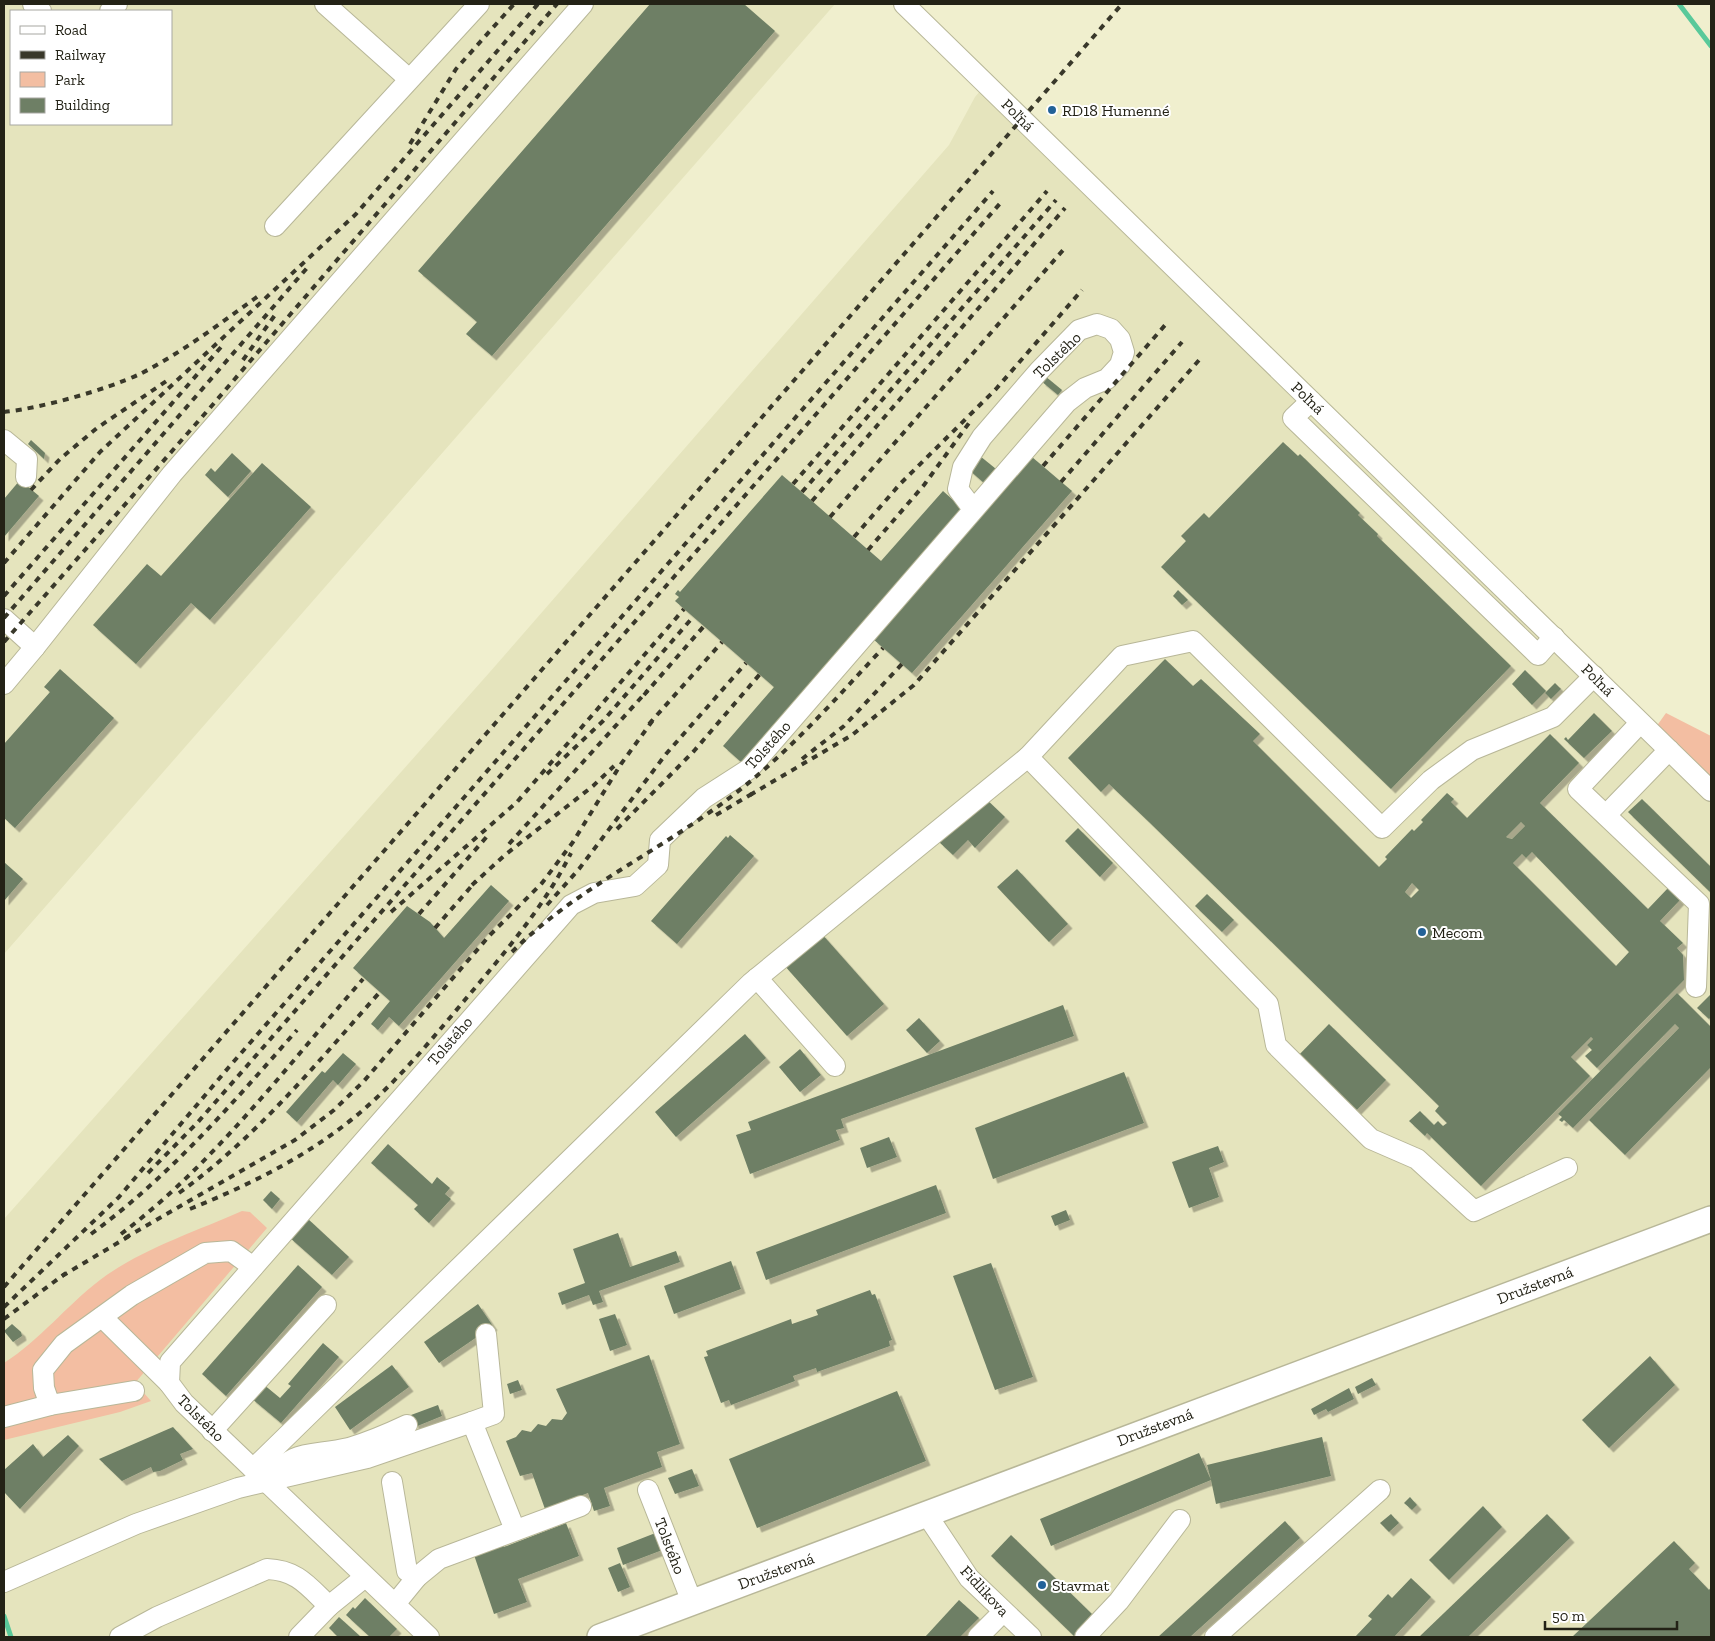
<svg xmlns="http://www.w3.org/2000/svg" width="1715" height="1641" font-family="'Zilla Slab',serif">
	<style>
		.built { fill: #e5e4bd; fill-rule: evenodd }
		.green { fill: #f3bea2 }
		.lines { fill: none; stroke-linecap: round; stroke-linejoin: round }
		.stream { stroke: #59c99a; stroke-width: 5 }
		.building { fill: #6e7f65; fill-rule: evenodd; filter: url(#shadow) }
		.minor-casing { stroke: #b8b798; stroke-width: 22 }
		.major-casing { stroke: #b8b798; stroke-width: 28 }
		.minor { stroke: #fff; stroke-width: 20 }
		.major { stroke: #fff; stroke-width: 25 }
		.rail { stroke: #39382a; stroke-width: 4; stroke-dasharray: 6 6; stroke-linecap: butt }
		.poi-dot { fill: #236298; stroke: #fff; stroke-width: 2 }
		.labels { text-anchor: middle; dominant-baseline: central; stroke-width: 4; stroke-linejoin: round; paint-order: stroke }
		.poi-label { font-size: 16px; fill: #232216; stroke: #fff; text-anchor: start }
		.street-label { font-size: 16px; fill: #232216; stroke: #fff }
	</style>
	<defs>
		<filter id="shadow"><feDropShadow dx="4.5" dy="4.5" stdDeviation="0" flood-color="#0004"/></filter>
	</defs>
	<rect width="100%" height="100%" fill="#f0efce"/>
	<g class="built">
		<path d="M4,4H835L4,954ZM11,11H171V124H11Z"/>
		<path d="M985,85L1711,779V1637H4V1219L489,673L949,145L975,97Z"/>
	</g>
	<g class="green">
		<path d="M1666,713L1711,736V779L1656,727Z"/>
		<path d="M242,1211L250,1212L267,1228L135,1383L151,1401L120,1412L4,1440V1363C40,1340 66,1306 100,1280C141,1249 195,1232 242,1211Z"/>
	</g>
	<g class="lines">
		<g class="stream">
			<path d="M1679,4L1711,46"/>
			<path d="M4,1616L11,1637"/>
		</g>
	</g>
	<g class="building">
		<path d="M650,4H744L775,31L492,356L466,334L477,322L418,271Z"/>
		<path d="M1045,376L1062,390L1058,395L1041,381Z"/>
		<path d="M31,440L45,453L44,459L28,444Z"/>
		<path d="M1283,442L1298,456L1300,454L1360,513L1358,515L1378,534L1377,536L1511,666L1391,789L1161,567L1186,541L1181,536L1204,513L1209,518Z"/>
		<path d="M232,453L251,471L228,497L205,475L211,468L215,472Z"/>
		<path d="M980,456L996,469L984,483L968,469Z"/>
		<path d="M1032,457L1072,491L912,673L873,639Z"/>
		<path d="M262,463L311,507L210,620L191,603L136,664L93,625L147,564L161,576Z"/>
		<path d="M782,475L881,561L943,491L962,508L741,762L723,746L774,687L675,601L679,597L675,594L678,590L680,592Z"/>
		<path d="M20,480L39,496L4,537V499Z"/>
		<path d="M1178,590L1188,600L1182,605L1173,596Z"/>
		<path d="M1165,659L1193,686L1201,679L1260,734L1253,741L1379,867L1387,859L1385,857L1412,829L1414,831L1423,822L1421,820L1447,793L1454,799L1451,802L1467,818L1550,734L1579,763L1540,803L1648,909L1668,888L1680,900L1660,921L1683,943L1677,948L1683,955L1684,980L1597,1068L1585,1056L1592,1050L1587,1045L1593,1039L1591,1037L1571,1057L1590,1076L1481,1186L1427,1133L1425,1136L1409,1121L1420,1111L1434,1125L1438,1121L1443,1126L1447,1123L1435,1111L1439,1106L1149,822L1109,784L1101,792L1068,758ZM1521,822L1525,826L1512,839L1508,838L1506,837ZM1532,852L1629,952L1616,966L1513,863L1522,854L1526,858ZM1412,883L1419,890L1411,898L1405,892Z"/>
		<path d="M60,669L114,718L15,828L4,818V744L50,692L44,687Z"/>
		<path d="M1525,670L1546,691L1532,705L1512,684Z"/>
		<path d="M1555,683L1561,689L1551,699L1545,693Z"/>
		<path d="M1594,713L1612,731L1584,758L1564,739L1566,737L1568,740Z"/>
		<path d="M984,797L1005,817L975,848L968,840L953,855L939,842Z"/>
		<path d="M1642,799L1711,867V893L1628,812Z"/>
		<path d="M1078,828L1113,863L1100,877L1065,841Z"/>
		<path d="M730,835L754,856L677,944L651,921L726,836L728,838Z"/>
		<path d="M4,862L23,879L4,901Z"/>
		<path d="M1017,869L1068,924L1049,942L997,887Z"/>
		<path d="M491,885L509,901L399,1026L389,1017L378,1030L371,1024L390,1001L353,968L407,906L430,922L444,938Z"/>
		<path d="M1207,894L1234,920L1222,932L1195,906Z"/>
		<path d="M821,933L884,1004L847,1036L784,965Z"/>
		<path d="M1677,993L1711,1027V1067L1625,1155L1589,1120L1679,1028L1675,1024L1573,1128L1564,1120L1562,1122L1559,1120L1562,1117L1558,1114Z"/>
		<path d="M1711,994V1017L1709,1019L1697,1008Z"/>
		<path d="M1063,1005L1074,1036L841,1119L844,1128L836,1130L840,1140L750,1174L736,1135L751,1130L748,1122Z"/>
		<path d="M919,1018L940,1041L927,1053L906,1030Z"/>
		<path d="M1329,1024L1386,1080L1352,1115L1295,1059Z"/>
		<path d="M745,1034L766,1058L676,1137L655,1112Z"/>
		<path d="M800,1049L821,1075L800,1092L779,1067Z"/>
		<path d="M343,1053L356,1064L338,1085L333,1080L297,1122L286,1112L322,1071L325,1073Z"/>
		<path d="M1124,1072L1144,1123L993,1179L975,1128Z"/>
		<path d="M889,1137L897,1157L867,1168L860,1148Z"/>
		<path d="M388,1144L432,1184L437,1177L450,1188L445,1194L451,1199L429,1223L414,1209L418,1205L371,1163Z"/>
		<path d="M1218,1146L1224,1162L1209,1168L1219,1197L1189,1208L1172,1162Z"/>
		<path d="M936,1185L946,1213L766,1280L756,1252Z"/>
		<path d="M271,1191L280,1199L272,1209L263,1200Z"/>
		<path d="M1066,1210L1070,1220L1055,1226L1051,1216Z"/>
		<path d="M307,1218L349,1257L332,1275L289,1237Z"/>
		<path d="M618,1233L630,1267L676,1251L680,1262L599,1291L603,1302L593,1305L589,1295L562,1305L558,1293L585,1283L573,1249Z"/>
		<path d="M731,1261L741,1289L674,1314L664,1286Z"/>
		<path d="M991,1263L1033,1377L995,1390L953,1276Z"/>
		<path d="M298,1265L322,1287L226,1396L202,1374Z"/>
		<path d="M870,1290L872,1295L875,1294L892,1340L889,1341L890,1346L817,1372L816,1368L793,1376L795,1381L731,1405L729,1400L721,1403L704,1357L708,1356L706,1351L791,1319L792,1324L818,1315L816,1310Z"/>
		<path d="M478,1304L493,1326L439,1363L424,1342Z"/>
		<path d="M615,1314L627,1345L610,1351L599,1319Z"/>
		<path d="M12,1324L21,1332L22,1336L13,1342L4,1331Z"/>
		<path d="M323,1343L339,1357L281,1423L251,1398L263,1384L280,1398L291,1386L288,1384Z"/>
		<path d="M649,1355L680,1444L657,1452L662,1467L604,1488L610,1506L594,1511L588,1493L545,1509L532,1473L520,1476L506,1441L516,1437L522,1430L531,1432L538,1424L546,1426L552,1419L562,1420L567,1413L556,1389Z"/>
		<path d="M1650,1356L1675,1385L1609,1448L1582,1420Z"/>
		<path d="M392,1365L409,1387L350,1430L335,1407Z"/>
		<path d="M1372,1378L1376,1385L1358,1394L1355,1387Z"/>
		<path d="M518,1380L522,1390L510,1394L507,1384Z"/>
		<path d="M1349,1388L1354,1399L1328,1412L1326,1409L1314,1415L1311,1409Z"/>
		<path d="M897,1391L926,1461L757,1528L729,1459Z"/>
		<path d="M438,1405L442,1416L415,1427L411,1415Z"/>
		<path d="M173,1427L193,1449L180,1454L183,1460L160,1471L153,1472L151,1467L122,1481L99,1459Z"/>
		<path d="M68,1435L79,1446L20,1509L4,1492V1470L33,1444L43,1457Z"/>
		<path d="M1322,1437L1331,1476L1216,1504L1211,1480L1051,1546L1040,1519L1199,1453L1211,1480L1207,1465Z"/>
		<path d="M692,1469L699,1486L675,1494L668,1478Z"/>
		<path d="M1410,1497L1417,1505L1412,1510L1404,1503Z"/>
		<path d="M1483,1506L1502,1527L1449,1580L1429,1560Z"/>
		<path d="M1391,1514L1399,1523L1389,1532L1380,1523Z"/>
		<path d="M1547,1514L1570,1538L1468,1637H1419Z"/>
		<path d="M1285,1521L1300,1538L1190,1637H1158Z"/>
		<path d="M566,1523L579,1556L518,1579L527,1602L494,1614L473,1552L502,1541L504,1547Z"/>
		<path d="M658,1532L665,1549L623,1565L617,1548Z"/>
		<path d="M1011,1535L1093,1615L1074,1636L991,1556Z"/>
		<path d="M1674,1541L1695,1563L1689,1569L1709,1590L1711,1587V1637H1572Z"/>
		<path d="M620,1563L630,1587L618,1592L608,1568Z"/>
		<path d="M1411,1578L1431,1597L1394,1637H1355L1372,1619L1368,1616L1388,1594L1392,1598Z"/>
		<path d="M365,1598L397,1629L389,1637H370L346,1615L353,1607L355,1609Z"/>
		<path d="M959,1600L979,1618L960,1637H925Z"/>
		<path d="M339,1617L361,1637H338L329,1628Z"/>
	</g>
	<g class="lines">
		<defs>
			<g id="minor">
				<path d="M33,4L41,11"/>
				<path d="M325,4L409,79"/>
				<path d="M904,4L1711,791"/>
				<path d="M110,11L117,4"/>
				<path d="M275,226L479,4"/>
				<path d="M1311,401L1293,418L1538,655L1554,637"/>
				<path d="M4,440L27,459L26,477"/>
				<path d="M4,619L35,647L172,474L583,4"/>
				<path d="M4,684L35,647"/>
				<path d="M1640,723L1578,789L1699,904L1696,987"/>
				<path d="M1028,757L1268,1004L1276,1045L1371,1139L1417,1159L1474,1211L1567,1168"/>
				<path d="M1606,815L1669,750"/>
				<path d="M757,978L835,1066"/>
				<path d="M102,1317L169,1383"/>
				<path d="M134,1391L50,1405L44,1388L43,1370L64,1344L132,1295L205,1253L231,1251L253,1267"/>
				<path d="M4,1417L50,1405"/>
				<path d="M472,1422L494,1414L486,1334"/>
				<path d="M212,1431L326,1305"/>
				<path d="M253,1469L751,983L1028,757L1122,656L1193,641L1382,828L1431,780L1472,750L1553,717L1594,676"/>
				<path d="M392,1482L407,1571L417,1577"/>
				<path d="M267,1483C293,1447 311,1457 349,1448C369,1442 388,1434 407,1425"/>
				<path d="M648,1490L692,1602"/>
				<path d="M927,1515L969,1578L1031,1637"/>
				<path d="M4,1582L136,1524L238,1488L367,1458L472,1422L515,1530"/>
				<path d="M395,1604L417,1577L439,1559L581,1506"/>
				<path d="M120,1637L157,1617L267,1569C297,1570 308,1586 329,1606"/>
				<path d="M299,1637L329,1606L365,1577"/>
				<path d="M429,1637L184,1403L169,1383L170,1362L571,905L594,893L635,886L658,865L660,840L704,798L749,769L1067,402L1085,388L1107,379L1120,365L1124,352L1120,339L1111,329L1097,324L1079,330L1039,371L982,437L963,467L958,489L973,509"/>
				<path d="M978,1637L1003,1612"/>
				<path d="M1085,1637L1119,1601L1180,1520"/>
				<path d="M1215,1637L1380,1490"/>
			</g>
			<path id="major" d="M600,1637L1711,1219"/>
		</defs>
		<use href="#minor" class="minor-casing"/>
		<use href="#major" class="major-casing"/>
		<use href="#minor" class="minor"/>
		<use href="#major" class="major"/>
		<g class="rail">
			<path d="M410,144L456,69L514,4"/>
			<path d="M243,360L275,315"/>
			<path d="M4,412C42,408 105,390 140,374C183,352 222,322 261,294"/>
			<path d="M1043,466L1166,324"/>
			<path d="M1061,482L1182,342"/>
			<path d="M793,484L1047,191"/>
			<path d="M31,490L60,459L97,428L168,380"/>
			<path d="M802,492L1056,200"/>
			<path d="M812,501L1065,208"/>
			<path d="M830,517L1064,249"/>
			<path d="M854,537L900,484L996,389L1082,290"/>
			<path d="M868,550L924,485L969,423"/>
			<path d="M4,563L100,452L356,214L538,4"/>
			<path d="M4,596L222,346"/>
			<path d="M4,618L307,268"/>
			<path d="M4,642L209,409L557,4"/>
			<path d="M644,695L704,626"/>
			<path d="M649,724L722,642"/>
			<path d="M802,759L844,726L902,664"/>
			<path d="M547,774L603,721L693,617"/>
			<path d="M750,795L852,735L914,685L1200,359"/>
			<path d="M716,815L755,792"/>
			<path d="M617,829L694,751L760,674"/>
			<path d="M509,844L648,690"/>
			<path d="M472,885L505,855L593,786L614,766"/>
			<path d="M547,905L579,869L666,754L746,663"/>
			<path d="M391,912L517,802L684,609"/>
			<path d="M419,914L490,833"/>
			<path d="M435,928L476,881"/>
			<path d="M512,952C569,895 645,858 710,812C777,766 828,707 883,648"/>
			<path d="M148,1173L198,1122L1003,200"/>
			<path d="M179,1193C257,1137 316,1064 379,993"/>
			<path d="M190,1209C244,1187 296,1162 342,1127C393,1089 434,1036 475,988C511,945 546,903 571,853"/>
			<path d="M91,1234C171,1175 232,1104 297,1030"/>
			<path d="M121,1234C214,1164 287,1066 363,979"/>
			<path d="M125,1238L295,1140L334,1110L364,1081L490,935L542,883L573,842L621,764L653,720"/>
			<path d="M62,1276L131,1235"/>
			<path d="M4,1287L1122,4"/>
			<path d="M4,1307L119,1197L229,1067L993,191"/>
			<path d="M4,1319L66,1273"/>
		</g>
	</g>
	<g class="poi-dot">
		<circle cx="1052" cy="110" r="5"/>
		<circle cx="1422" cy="932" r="5"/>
		<circle cx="1042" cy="1585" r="5"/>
	</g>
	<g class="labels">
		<g class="poi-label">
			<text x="1062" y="110">RD18 Humenné</text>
			<text x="1432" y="932">Mecom</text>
			<text x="1052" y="1585">Stavmat</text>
		</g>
		<g class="street-label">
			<text transform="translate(1018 115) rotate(45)">Poľná</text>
			<text transform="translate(1057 355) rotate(-44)">Tolstého</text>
			<text transform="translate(1308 398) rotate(44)">Poľná</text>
			<text transform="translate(1598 680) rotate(45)">Poľná</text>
			<text transform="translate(768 745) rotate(-48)">Tolstého</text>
			<text transform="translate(450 1041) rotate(-49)">Tolstého</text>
			<text transform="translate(1535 1285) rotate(-21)">Družstevná</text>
			<text transform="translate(201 1418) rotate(45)">Tolstého</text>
			<text transform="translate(1155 1427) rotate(-21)">Družstevná</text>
			<text transform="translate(670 1546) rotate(69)">Tolstého</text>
			<text transform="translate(776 1571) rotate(-20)">Družstevná</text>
			<text transform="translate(985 1591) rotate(47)">Fidlikova</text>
		</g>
	</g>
	<rect width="1715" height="1641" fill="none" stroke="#232216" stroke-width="10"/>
	<rect x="10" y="10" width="162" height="115" fill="#ffffff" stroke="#a7a7a2"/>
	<rect x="20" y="26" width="25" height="8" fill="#ffffff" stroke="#a7a7a2"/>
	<text x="55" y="35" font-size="15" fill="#232216">Road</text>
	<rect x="20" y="51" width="25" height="8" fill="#39382a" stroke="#a7a7a2"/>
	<text x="55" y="60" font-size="15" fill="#232216">Railway</text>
	<rect x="20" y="72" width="25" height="15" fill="#f3bea2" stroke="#a7a7a2"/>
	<text x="55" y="85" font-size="15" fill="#232216">Park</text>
	<rect x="20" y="98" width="25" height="15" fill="#6e7f65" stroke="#a7a7a2"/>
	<text x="55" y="110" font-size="15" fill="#232216">Building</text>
	<path d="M1545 1621v8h132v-8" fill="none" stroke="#232216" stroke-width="2.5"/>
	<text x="1552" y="1621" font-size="15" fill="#232216" stroke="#ffffff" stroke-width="4" paint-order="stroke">50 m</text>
</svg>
